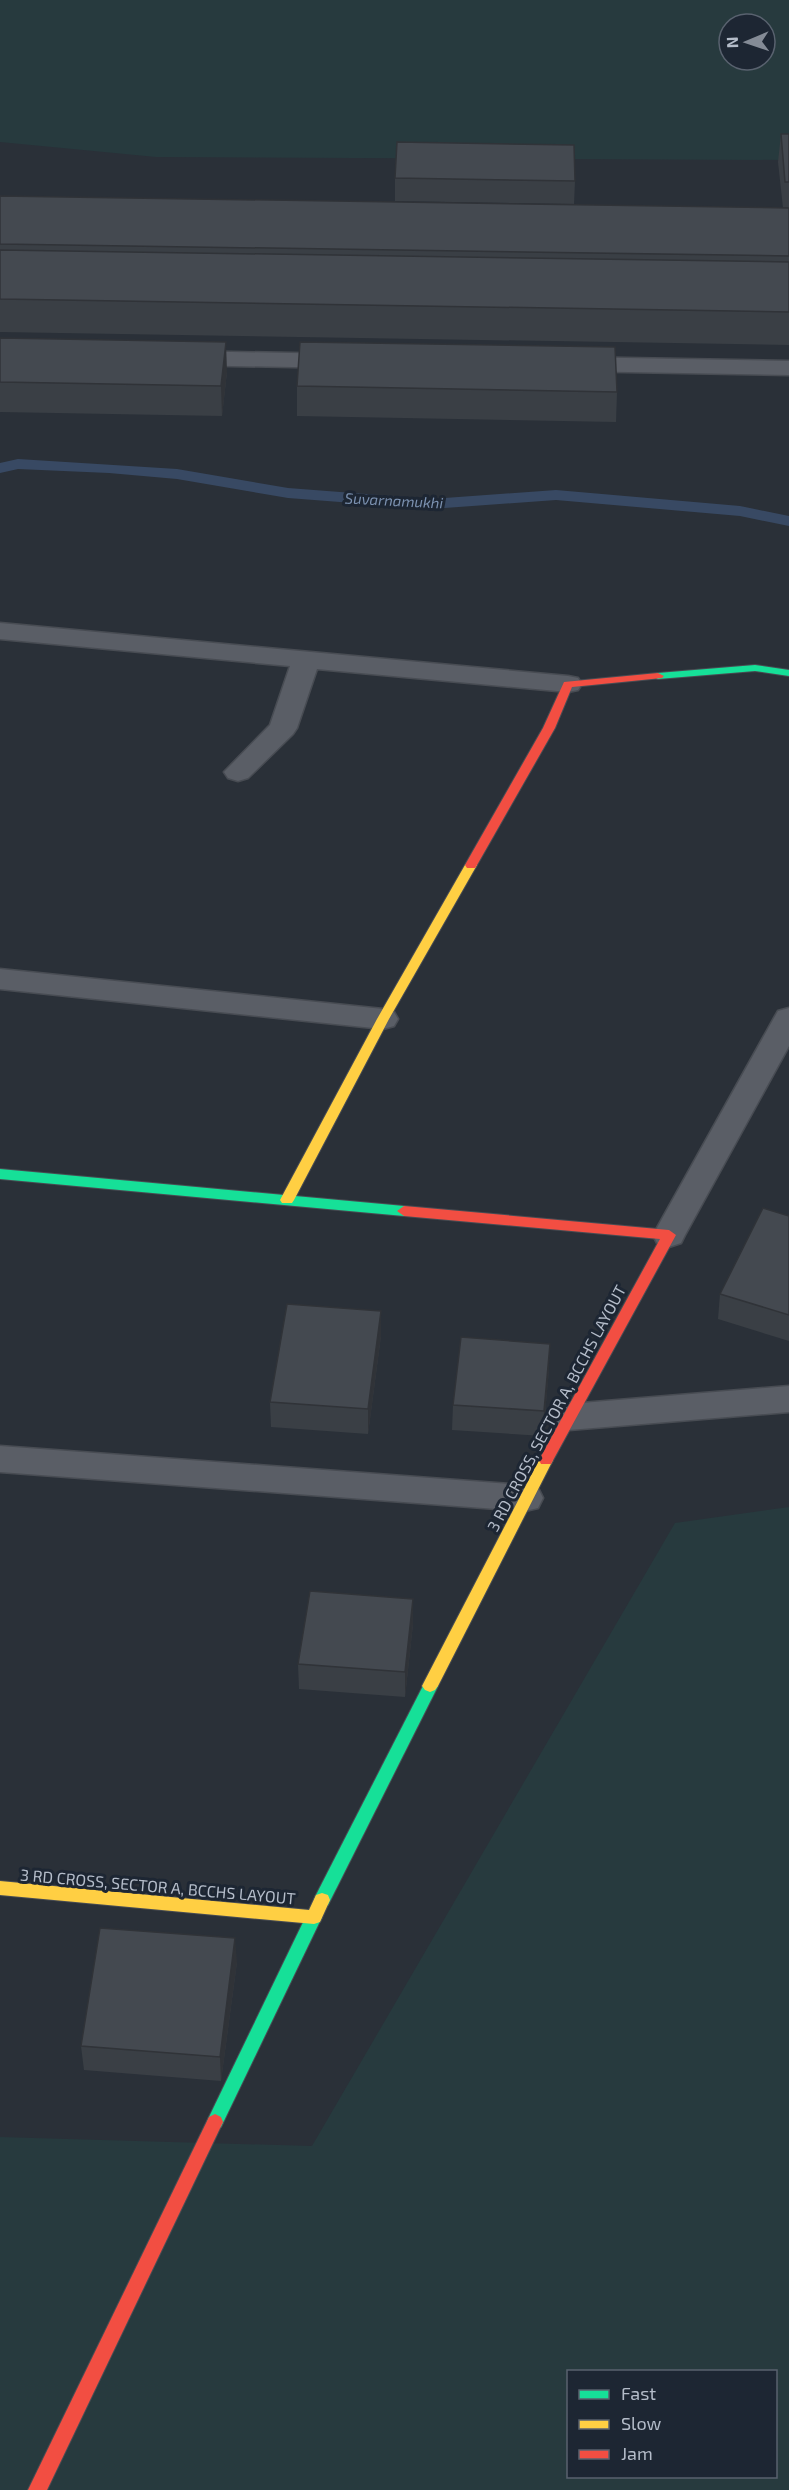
<svg xmlns="http://www.w3.org/2000/svg" width="789" height="2490" font-family="'Exo 2',sans-serif">
	<style>
		.green { fill: #273a3e; fill-rule: evenodd }
		.lines { fill: none; stroke-linecap: round; stroke-linejoin: round }
		.stream { fill: #384963; fill-rule: evenodd }
		.lane-casing { stroke: #484c53; stroke-width: 3 }
		.street-casing { stroke: #484c53; stroke-width: 3 }
		.fast-casing { stroke: #484c53; stroke-width: 2 }
		.slow-casing { stroke: #484c53; stroke-width: 2 }
		.jam-casing { stroke: #484c53; stroke-width: 2 }
		.lane { fill: #5a5e66; fill-rule: evenodd }
		.street { fill: #5a5e66; fill-rule: evenodd }
		.fast { fill: #16e098; fill-rule: evenodd }
		.slow { fill: #ffcf43; fill-rule: evenodd }
		.jam { fill: #f24e42; fill-rule: evenodd }
		.wall { fill: #3a3f45 }
		.shaded-wall { fill: #303338 }
		.building { fill: #444950; stroke: #303338; stroke-width: 1.5 }
		.labels { text-anchor: middle; dominant-baseline: central; stroke-width: 6; stroke-linejoin: round; paint-order: stroke }
		.far-water-label { font-size: 15px; font-style: italic; fill: #7c92b1; stroke: #1d2633 }
		.street-label { font-size: 16px; fill: #b4bcc9; stroke: #1d2633 }
	</style>
	<rect width="100%" height="100%" fill="#2a3038"/>
	<g class="green">
		<path d="M0,0H789V160L156,157L0,142ZM729,24H765V60H729Z"/>
		<path d="M789,1507V2490H0V2137L312,2146L675,1523ZM568,2372H776V2476H568Z"/>
	</g>
	<g class="lines">
		<path class="stream" d="M18,459L177,469L288,488L431,499L556,490L740,506L789,516V526L740,516L556,500L431,509L288,498L177,479L109,473L18,469L0,473V463Z"/>
		<defs>
			<g id="lane">
				<path d="M182,351L343,354L352,356L355,361L352,366L343,368L182,365L173,363L170,358L173,353Z"/>
				<path d="M572,357L789,361V375L572,371L563,369L560,364L563,359Z"/>
			</g>
			<g id="street">
				<path d="M0,623L568,676L578,678L582,684L578,690L568,692L317,669L297,728L293,734L248,778L238,781L228,778L224,772L270,725L290,666L0,639Z"/>
				<path d="M0,969L383,1009L394,1012L398,1019L394,1026L383,1029L0,989Z"/>
				<path d="M789,1008V1046L685,1235L681,1243L669,1247L657,1243L653,1235L774,1018L778,1011Z"/>
				<path d="M789,1386V1412L569,1430L557,1426L552,1417L557,1408L569,1404Z"/>
				<path d="M0,1446L525,1485L538,1488L543,1498L538,1508L525,1511L0,1472Z"/>
			</g>
			<g id="fast">
				<path d="M755,665L789,670V676L755,671L658,679L652,676L658,673Z"/>
				<path d="M0,1169L404,1206L411,1211L404,1216L0,1179Z"/>
				<path d="M430,1680L435,1682L438,1686L328,1905L322,1907L316,1905L314,1900L316,1895L425,1682Z"/>
				<path d="M314,1910L320,1912L322,1917L221,2127L215,2130L209,2127L207,2122L209,2117L308,1912Z"/>
			</g>
			<g id="slow">
				<path d="M471,861L477,865L389,1019L294,1200L292,1203H282L280,1200L377,1019L465,865Z"/>
				<path d="M546,1455L551,1456L553,1460L438,1686L435,1690L430,1692L425,1690L422,1686L539,1460L541,1456Z"/>
				<path d="M0,1881L309,1910L316,1895L322,1893L328,1895L330,1900L320,1922L314,1924L0,1895Z"/>
			</g>
			<g id="jam">
				<path d="M658,673L664,676L662,678L572,687L555,728L477,865L475,868H467L465,865L543,728L564,682Z"/>
				<path d="M404,1206L669,1230L676,1235L551,1464H541L539,1460L660,1239L404,1216L397,1211Z"/>
				<path d="M215,2114L221,2117L223,2122L47,2490H28L209,2117Z"/>
			</g>
		</defs>
		<use href="#lane" class="lane-casing"/>
		<use href="#street" class="street-casing"/>
		<use href="#fast" class="fast-casing"/>
		<use href="#slow" class="slow-casing"/>
		<use href="#jam" class="jam-casing"/>
		<use href="#lane" class="lane"/>
		<use href="#street" class="street"/>
		<use href="#fast" class="fast"/>
		<use href="#slow" class="slow"/>
		<use href="#jam" class="jam"/>
	</g>
	<g class="wall">
		<path d="M781,134H789V345L0,332V196L783,208L778,162Z"/>
		<path d="M395,178L575,181L574,204L395,201Z"/>
		<path d="M0,338L227,372L222,416L0,412Z"/>
		<path d="M297,386L617,392L616,422L297,416Z"/>
		<path d="M789,1216V1341L718,1319L720,1294Z"/>
		<path d="M381,1311V1336L368,1434L271,1427L270,1402Z"/>
		<path d="M549,1369L543,1436L452,1430L453,1405Z"/>
		<path d="M413,1624L405,1697L299,1689L298,1664Z"/>
		<path d="M237,1962L221,2081L84,2070L81,2046Z"/>
	</g>
	<g class="shaded-wall">
		<path d="M226,342L227,372L222,416L221,386Z"/>
		<path d="M381,1311V1336L368,1434V1409Z"/>
		<path d="M550,1344L549,1369L543,1436L544,1411Z"/>
		<path d="M413,1599V1624L405,1697V1672Z"/>
		<path d="M235,1938L237,1962L221,2081L220,2057Z"/>
	</g>
	<g class="building">
		<path d="M781,134H789V182H785Z"/>
		<path d="M397,142L574,145L575,181L395,178Z"/>
		<path d="M0,196L789,208V256L0,244Z"/>
		<path d="M0,250L789,262V312L0,299Z"/>
		<path d="M0,338L226,342L221,386L0,382Z"/>
		<path d="M300,342L615,347L617,392L297,386Z"/>
		<path d="M763,1208L789,1216V1315L720,1294Z"/>
		<path d="M287,1304L381,1311L368,1409L270,1402Z"/>
		<path d="M461,1337L550,1344L544,1411L453,1405Z"/>
		<path d="M310,1591L413,1599L405,1672L298,1664Z"/>
		<path d="M100,1928L235,1938L220,2057L81,2046Z"/>
	</g>
	<g class="labels">
		<g class="far-water-label">
			<text transform="translate(394 500) rotate(3)">Suvarnamukhi</text>
		</g>
		<g class="street-label">
			<text transform="translate(556 1408) rotate(-62)">3 RD CROSS, SECTOR A, BCCHS LAYOUT</text>
			<text transform="translate(158 1886) rotate(5)">3 RD CROSS, SECTOR A, BCCHS LAYOUT</text>
		</g>
	</g>
	<rect x="567" y="2370" width="210" height="108" fill="#1d2633" stroke="#59626f" stroke-width="1.5"/>
	<rect x="579" y="2390" width="30" height="9" fill="#16e098" stroke="#59626f" stroke-width="1.5"/>
	<text x="621" y="2400" font-size="18" fill="#b4bcc9">Fast</text>
	<rect x="579" y="2420" width="30" height="9" fill="#ffcf43" stroke="#59626f" stroke-width="1.5"/>
	<text x="621" y="2430" font-size="18" fill="#b4bcc9">Slow</text>
	<rect x="579" y="2450" width="30" height="9" fill="#f24e42" stroke="#59626f" stroke-width="1.5"/>
	<text x="621" y="2460" font-size="18" fill="#b4bcc9">Jam</text>
	<g transform="translate(747 42) rotate(268)"><circle r="28" fill="#1d2633" stroke="#59626f" stroke-width="1.5"/>
	<path d="M0-4.5L10 22L0 15L-10 22Z" fill="#848b96"/>
	<text y="-9" font-size="16" font-weight="bold" text-anchor="middle" fill="#b4bcc9">N</text>
	</g>
</svg>
